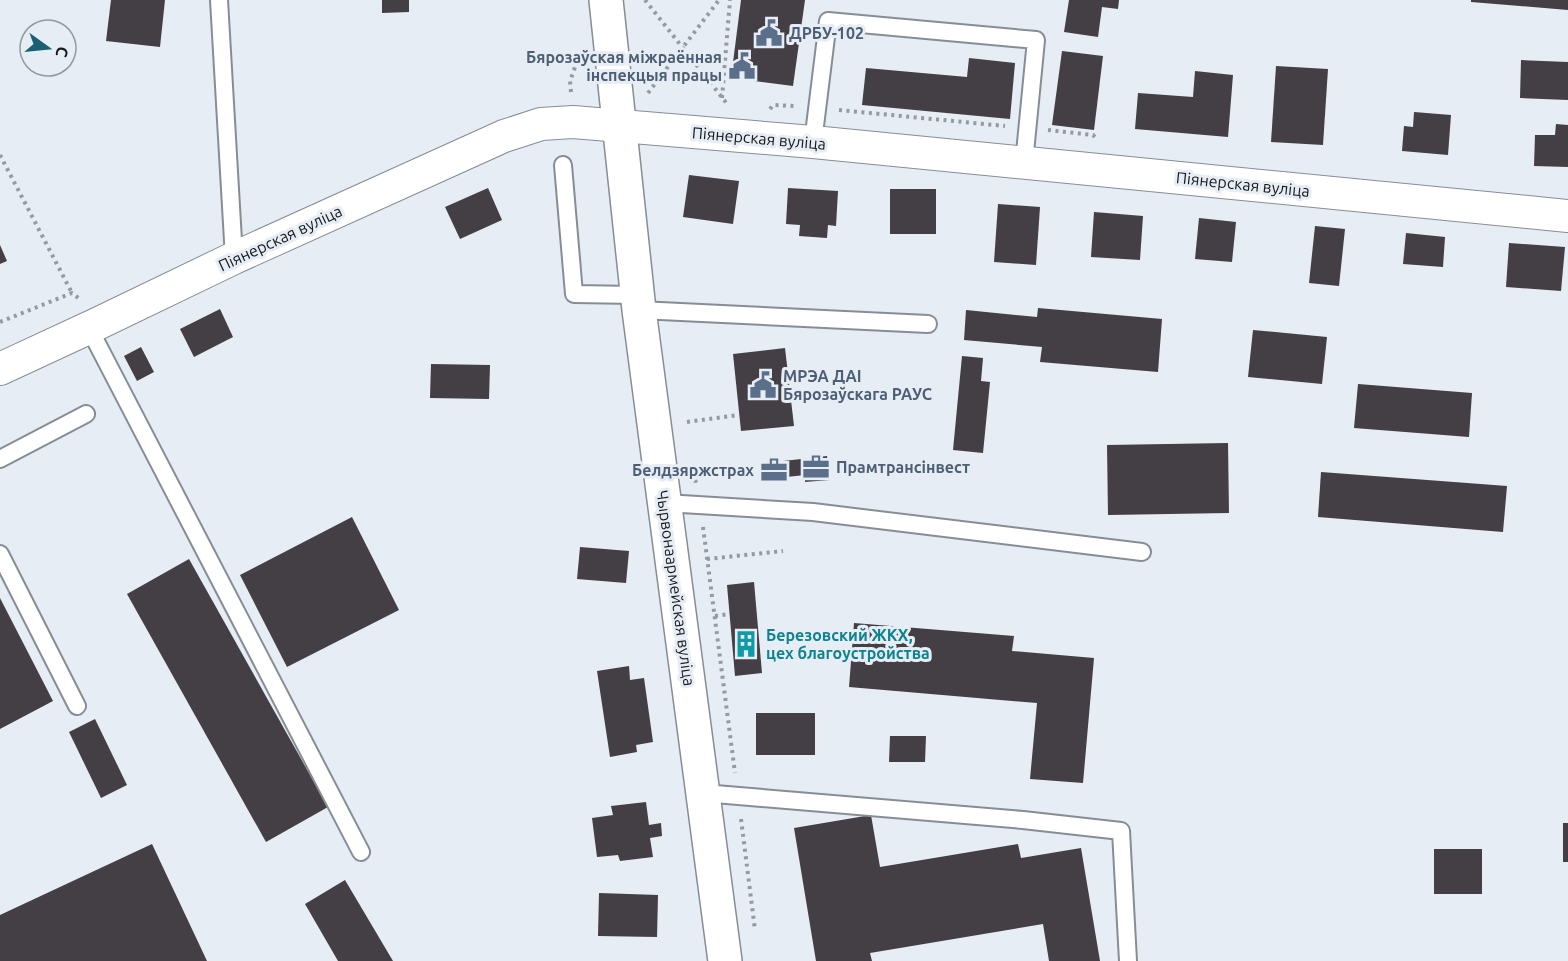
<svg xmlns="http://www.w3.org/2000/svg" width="1568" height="961" font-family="Ubuntu,sans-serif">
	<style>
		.building { fill: #443e45 }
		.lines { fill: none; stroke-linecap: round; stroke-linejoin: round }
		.lane-casing { stroke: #868d94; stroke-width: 20 }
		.street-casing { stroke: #868d94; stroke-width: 34 }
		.secondary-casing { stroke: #868d94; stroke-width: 36 }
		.path { stroke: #959aa1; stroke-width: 4; stroke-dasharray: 3 4.5; stroke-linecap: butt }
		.lane { stroke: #fff; stroke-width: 16 }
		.street { stroke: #fff; stroke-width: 32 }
		.secondary { stroke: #fff; stroke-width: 33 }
		.labels { text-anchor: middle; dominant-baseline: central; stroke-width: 6; stroke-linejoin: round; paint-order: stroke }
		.service-label { font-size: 16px; font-weight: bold; fill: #4e5e75; stroke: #e6edf5; text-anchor: start }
		.street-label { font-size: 16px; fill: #16191c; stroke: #e6edf5 }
		.culture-label { font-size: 16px; font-weight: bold; fill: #0d838f; stroke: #e6edf5; text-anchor: start }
	</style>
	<rect width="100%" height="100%" fill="#e6edf5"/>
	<g class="building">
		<path d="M111,0H165L160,47L106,41Z"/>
		<path d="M382,0H409V12L382,13Z"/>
		<path d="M741,0H805L793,86L731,78Z"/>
		<path d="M1069,0H1119L1118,9L1102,7L1098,37L1064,32Z"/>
		<path d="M1471,0H1568V10L1471,2Z"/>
		<path d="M1062,51L1103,56L1094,130L1052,125Z"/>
		<path d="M969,58L1015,63L1010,119L862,105L866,68L967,77Z"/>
		<path d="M1521,60L1568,62V100L1520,98Z"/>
		<path d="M1276,66L1328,69L1323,145L1271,142Z"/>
		<path d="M1195,71L1233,75L1228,137L1135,129L1138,93L1193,97Z"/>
		<path d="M1414,112L1451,115L1448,155L1402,151L1404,126L1413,127Z"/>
		<path d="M1556,124L1568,125V167L1534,166L1535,135H1555Z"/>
		<path d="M689,175L739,181L733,224L683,217Z"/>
		<path d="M488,188L502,220L460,239L445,207Z"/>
		<path d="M788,188L838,191L836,226L828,225L827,238L799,236L800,225L786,224Z"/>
		<rect x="890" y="189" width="46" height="45"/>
		<path d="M998,204L1040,207L1036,265L994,262Z"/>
		<path d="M1094,212L1143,216L1140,260L1091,257Z"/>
		<path d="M1199,218L1236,222L1232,262L1195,259Z"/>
		<path d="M1315,226L1345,229L1339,286L1309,283Z"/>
		<path d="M1406,233L1445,237L1443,267L1403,264Z"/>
		<path d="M1509,243L1565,247L1561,291L1506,287Z"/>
		<path d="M0,245L7,261L0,264Z"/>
		<path d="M1038,308L1162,319L1158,372L1040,362L1042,347L964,340L966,310L1037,317Z"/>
		<path d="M220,309L233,337L194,357L180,329Z"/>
		<path d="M1253,330L1327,337L1322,384L1248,377Z"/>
		<path d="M141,347L154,372L137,381L124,356Z"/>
		<path d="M785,348L794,426L741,431L733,354Z"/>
		<path d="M962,356L983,358L981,381L990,382L983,453L953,450Z"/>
		<path d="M431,364L490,365L489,399L430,398Z"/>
		<path d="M1358,384L1472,393L1469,437L1354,428Z"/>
		<path d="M1228,443L1229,513L1108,515L1107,445Z"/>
		<path d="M827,456L830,480L805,482V475L768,479L766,463Z"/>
		<path d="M1321,472L1507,486L1503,532L1318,517Z"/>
		<path d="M352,517L399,610L287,667L240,575Z"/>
		<path d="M580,547L629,551L626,583L577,579Z"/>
		<path d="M189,559L328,807L266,842L127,594Z"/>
		<path d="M754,582L762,673L735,676L727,585Z"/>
		<path d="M0,598L53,701L0,729Z"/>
		<path d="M854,623L1014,636L1012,651L1094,658L1083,783L1030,779L1037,703L849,687Z"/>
		<path d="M629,666L630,680L644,678L653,742L636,745L637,752L610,757L597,671Z"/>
		<rect x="756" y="713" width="59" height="42"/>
		<path d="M95,719L127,785L101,798L69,732Z"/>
		<path d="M890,736H926L925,762H889Z"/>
		<path d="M646,802L649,825L661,823L662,836L650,838L653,857L620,861L618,855L597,857L592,818L613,815L611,806Z"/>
		<path d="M871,815L880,867L1018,844L1021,858L1081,848L1100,961H1049L1043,924L870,953L872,961H816L794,828Z"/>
		<rect x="1563" y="823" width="5" height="39"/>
		<path d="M152,844L207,961H0V915Z"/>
		<rect x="1434" y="849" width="48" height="45"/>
		<path d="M345,880L393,961H338L305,904Z"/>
		<path d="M599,893L658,895L657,937L598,936Z"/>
	</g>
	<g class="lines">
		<defs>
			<g id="lane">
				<path d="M219,0L234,258"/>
				<path d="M813,142L828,21L1036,40L1024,163"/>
				<path d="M563,165L574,294L637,295"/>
				<path d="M639,310L928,324"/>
				<path d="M89,328L361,852"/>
				<path d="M0,459L86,414"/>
				<path d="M665,503L813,512L1142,552"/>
				<path d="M0,554L77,706"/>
				<path d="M703,793L1023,820L1121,831L1128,961"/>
			</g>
			<path id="street" d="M0,369L97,324L234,258L504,136L541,124L573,122L813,142L1568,216"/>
			<path id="secondary" d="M606,0L639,310L725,961"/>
		</defs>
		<use href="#lane" class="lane-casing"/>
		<use href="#street" class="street-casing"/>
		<use href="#secondary" class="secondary-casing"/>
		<g class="path">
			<path d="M645,0L728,105"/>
			<path d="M571,92L570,81L579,56"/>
			<path d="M648,93L719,0"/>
			<path d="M722,98L730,0"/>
			<path d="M770,109L773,105L796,106"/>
			<path d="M839,110L1005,126"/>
			<path d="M1048,130L1093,135L1098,140"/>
			<path d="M0,155L72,293"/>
			<path d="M0,322L72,293L81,300"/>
			<path d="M687,422L739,415"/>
			<path d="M693,465L696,484"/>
			<path d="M703,527L735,773"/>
			<path d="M707,559L783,551"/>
			<path d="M715,616L729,614"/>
			<path d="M741,819L755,930"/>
		</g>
		<use href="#lane" class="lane"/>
		<use href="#street" class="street"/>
		<use href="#secondary" class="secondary"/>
	</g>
	<defs>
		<symbol id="civic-bare" viewBox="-9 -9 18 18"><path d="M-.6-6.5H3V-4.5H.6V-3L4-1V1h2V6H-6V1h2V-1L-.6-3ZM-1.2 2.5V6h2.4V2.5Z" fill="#5c6f8a" stroke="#e6edf5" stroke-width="2.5" paint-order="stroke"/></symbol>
		<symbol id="office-bare" viewBox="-9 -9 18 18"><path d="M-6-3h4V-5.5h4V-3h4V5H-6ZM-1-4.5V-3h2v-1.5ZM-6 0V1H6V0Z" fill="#5c6f8a" stroke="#e6edf5" stroke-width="2.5" paint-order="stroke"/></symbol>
		<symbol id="building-bare" viewBox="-9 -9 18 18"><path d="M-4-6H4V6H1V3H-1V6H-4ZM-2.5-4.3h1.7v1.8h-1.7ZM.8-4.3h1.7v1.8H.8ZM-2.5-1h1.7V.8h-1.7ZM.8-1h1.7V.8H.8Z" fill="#0f9aa8" stroke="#e6edf5" stroke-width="2.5" paint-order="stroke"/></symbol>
	</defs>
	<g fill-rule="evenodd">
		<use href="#civic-bare" x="750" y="14" width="38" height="38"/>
		<use href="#civic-bare" x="723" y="47" width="38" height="38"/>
		<use href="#civic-bare" x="744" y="366" width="38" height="38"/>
		<use href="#office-bare" x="797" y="448" width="38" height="38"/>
		<use href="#office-bare" x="755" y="451" width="38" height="38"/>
		<use href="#building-bare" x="727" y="625" width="38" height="38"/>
	</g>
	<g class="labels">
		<g class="service-label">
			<text x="789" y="33">ДРБУ-102</text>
			<text x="722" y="57" text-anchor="end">Бярозаўская міжраённая<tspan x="722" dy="18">інспекцыя працы</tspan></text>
			<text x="783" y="376">МРЭА ДАІ<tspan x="783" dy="18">Бярозаўскага РАУС</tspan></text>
			<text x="836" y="467">Прамтрансінвест</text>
			<text x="754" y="470" text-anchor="end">Белдзяржстрах</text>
		</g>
		<g class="street-label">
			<text transform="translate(759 138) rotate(5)">Піянерская вуліца</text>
			<text transform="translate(1243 184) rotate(6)">Піянерская вуліца</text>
			<text transform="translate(280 238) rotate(-25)">Піянерская вуліца</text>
			<text transform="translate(676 588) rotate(82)">Чырвонаармейская вуліца</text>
		</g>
		<g class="culture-label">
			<text x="766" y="635">Березовский ЖКХ,<tspan x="766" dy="18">цех благоустройства</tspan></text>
		</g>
	</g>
	<g transform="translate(48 48) rotate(105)"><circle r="28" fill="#e6edf5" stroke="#93989e" stroke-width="1.5"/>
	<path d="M0-4.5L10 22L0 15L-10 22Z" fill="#1d6074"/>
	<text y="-9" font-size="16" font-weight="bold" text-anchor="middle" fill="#16191c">С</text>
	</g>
</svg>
